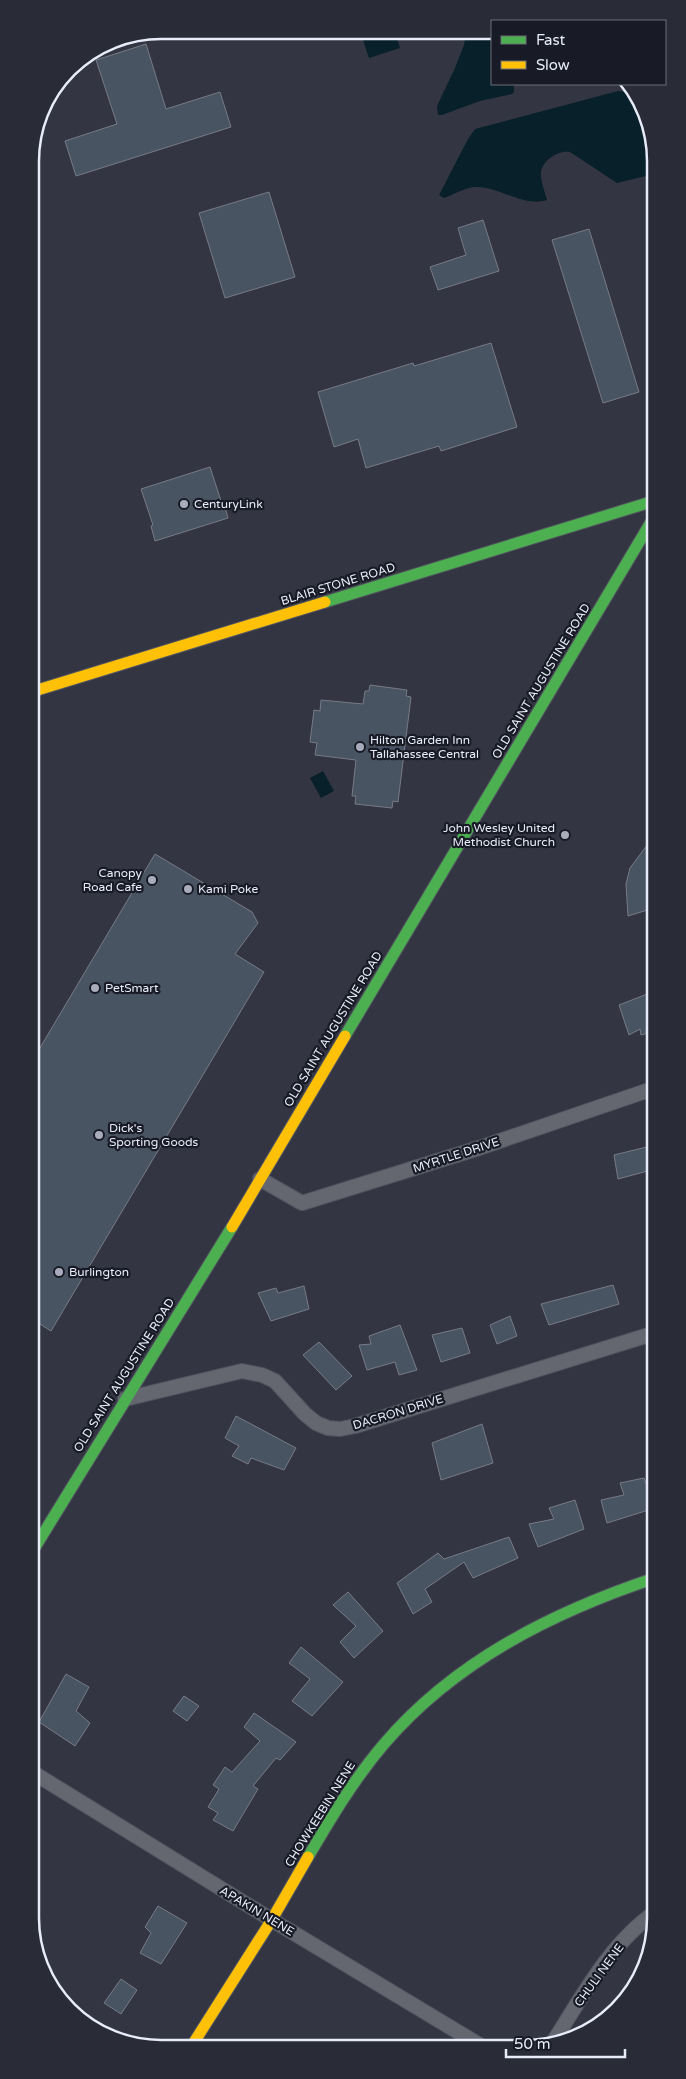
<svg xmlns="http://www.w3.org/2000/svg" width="686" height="2079" font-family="'Varela Round',sans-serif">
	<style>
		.water { fill: #082029 }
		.building { fill: #495462; stroke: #767b85 }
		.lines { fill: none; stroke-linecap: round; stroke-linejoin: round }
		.street-casing { stroke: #51545f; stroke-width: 16 }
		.fast-casing { stroke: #51545f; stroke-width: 13 }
		.slow-casing { stroke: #51545f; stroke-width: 13 }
		.street { stroke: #64676f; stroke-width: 14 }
		.fast { stroke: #4caf50; stroke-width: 11 }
		.slow { stroke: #ffc107; stroke-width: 11 }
		.poi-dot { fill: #a9acba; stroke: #181b25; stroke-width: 2 }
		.labels { text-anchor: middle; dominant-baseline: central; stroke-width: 4.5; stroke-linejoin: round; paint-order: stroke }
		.poi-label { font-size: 12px; fill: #e8ecfa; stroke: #181b25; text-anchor: start }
		.street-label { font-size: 12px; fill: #e8ecfa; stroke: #181b25 }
		.rim { fill: none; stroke: #e8ecfa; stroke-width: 2.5 }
	</style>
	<rect width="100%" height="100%" fill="#333642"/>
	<g class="water">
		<path d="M360,31L395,32L400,48L369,58Z"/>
		<path d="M466,32H492V84H514V92L512,94L480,101L442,115H438L437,106L455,68L464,45Z"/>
		<path d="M618,91L631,93L654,135V174L617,183L570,152C557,150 539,162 541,177C542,185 545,193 547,200C523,208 498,185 474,187C464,188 453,195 444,198L439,195L468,139L475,129Z"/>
		<path d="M323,771L334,791L321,798L310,778Z"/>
	</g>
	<g class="building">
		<path d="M146,44L166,109L220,92L231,127L76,176L65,141L117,124L96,60Z"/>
		<path d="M269,192L295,277L225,298L199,213Z"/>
		<path d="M483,220L499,271L438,290L430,267L466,255L458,228Z"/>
		<path d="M589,229L639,392L603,403L552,240Z"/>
		<path d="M491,343L517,427L441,451L439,446L366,468L358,439L334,447L318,392L413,363L414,366Z"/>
		<path d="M210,467L222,504L224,503L228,518L155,541L151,526L153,525L141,489Z"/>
		<path d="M370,685L407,690L406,696L411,697L398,802L393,801L392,808L355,804L356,796H352L356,760L315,755L317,743L310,742L314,710L320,711L321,700L363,704L365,691H369Z"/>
		<path d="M654,836V908L628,916L626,884L630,868Z"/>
		<path d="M155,854L252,912L258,923L235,954L264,972L51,1331L32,1319L31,1063Z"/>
		<path d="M655,991V1031L641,1035L640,1029L629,1035L619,1005Z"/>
		<path d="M655,1145V1169L618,1179L614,1155Z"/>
		<path d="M613,1285L619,1304L549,1325L541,1304Z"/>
		<path d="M304,1286L309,1309L271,1321L258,1293L276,1288L278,1293Z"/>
		<path d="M510,1316L517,1336L497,1344L490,1325Z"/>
		<path d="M400,1325L417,1370L399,1375L395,1362L367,1370L359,1345L371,1344L369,1336Z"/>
		<path d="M462,1328L470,1353L441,1362L432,1335Z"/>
		<path d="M319,1342L352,1376L336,1390L303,1355Z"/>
		<path d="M236,1416L296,1448L284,1470L251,1458L248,1464L232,1456L239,1446L225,1438Z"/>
		<path d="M482,1424L493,1463L441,1480L432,1443Z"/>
		<path d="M644,1478L655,1508L607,1523L601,1500L624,1495L620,1483Z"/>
		<path d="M575,1500L584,1529L538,1547L529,1524L554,1519L549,1508Z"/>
		<path d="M509,1537L518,1558L473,1578L464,1562L425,1589L432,1602L413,1614L397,1583L438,1553L444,1559Z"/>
		<path d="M348,1592L383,1631L354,1658L340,1642L356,1626L333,1605Z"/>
		<path d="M301,1647L343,1682L312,1716L292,1701L310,1679L289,1663Z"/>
		<path d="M66,1674L89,1687L76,1711L90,1723L75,1746L39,1722Z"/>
		<path d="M184,1696L199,1706L187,1721L173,1711Z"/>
		<path d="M254,1713L296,1742L280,1760L276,1758L253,1786L258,1789L233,1831L213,1820L218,1813L208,1807L219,1789L213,1785L225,1767L232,1772L260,1741L244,1727Z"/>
		<path d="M158,1906L187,1923L161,1964L140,1953L151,1933L145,1927Z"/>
		<path d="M121,1979L137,1990L121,2014L104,2003Z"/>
	</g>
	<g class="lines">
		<defs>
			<g id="street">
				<path d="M260,1179L302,1203L479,1148L655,1088"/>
				<path d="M125,1399L242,1371L262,1375L275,1381L305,1414L316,1423L328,1428L340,1429L355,1426L655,1333"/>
				<path d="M32,1772L272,1920L483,2047"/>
				<path d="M550,2047C579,2002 611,1941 656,1912"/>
			</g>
			<g id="fast">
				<path d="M325,602L654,501"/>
				<path d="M345,1036L654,517"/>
				<path d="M32,1552L232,1227"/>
				<path d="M308,1857C331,1818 354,1779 384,1744C455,1661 553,1612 655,1578"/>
			</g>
			<g id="slow">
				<path d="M31,692L325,602"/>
				<path d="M232,1227L345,1036"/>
				<path d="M191,2047L271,1921L308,1857"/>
			</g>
		</defs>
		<use href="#street" class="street-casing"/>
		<use href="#fast" class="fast-casing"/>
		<use href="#slow" class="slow-casing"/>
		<use href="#street" class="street"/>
		<use href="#fast" class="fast"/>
		<use href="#slow" class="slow"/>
	</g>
	<g class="poi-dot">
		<circle cx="184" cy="504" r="5"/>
		<circle cx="360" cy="747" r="5"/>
		<circle cx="565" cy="835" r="5"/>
		<circle cx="152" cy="880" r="5"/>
		<circle cx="188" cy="889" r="5"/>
		<circle cx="95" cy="988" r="5"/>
		<circle cx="99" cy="1135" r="5"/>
		<circle cx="59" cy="1272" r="5"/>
	</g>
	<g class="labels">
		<g class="poi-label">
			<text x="194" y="504">CenturyLink</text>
			<text x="370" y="740">Hilton Garden Inn<tspan x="370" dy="14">Tallahassee Central</tspan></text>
			<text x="555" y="828" text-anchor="end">John Wesley United<tspan x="555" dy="14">Methodist Church</tspan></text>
			<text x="142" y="873" text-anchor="end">Canopy<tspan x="142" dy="14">Road Cafe</tspan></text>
			<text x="198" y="889">Kami Poke</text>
			<text x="105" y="988">PetSmart</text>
			<text x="109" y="1128">Dick's<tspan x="109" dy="14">Sporting Goods</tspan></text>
			<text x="69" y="1272">Burlington</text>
		</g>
		<g class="street-label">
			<text transform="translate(338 584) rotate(-17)">BLAIR STONE ROAD</text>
			<text transform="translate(541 681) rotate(-59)">OLD SAINT AUGUSTINE ROAD</text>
			<text transform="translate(333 1029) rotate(-59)">OLD SAINT AUGUSTINE ROAD</text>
			<text transform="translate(456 1155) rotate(-18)">MYRTLE DRIVE</text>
			<text transform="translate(124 1375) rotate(-58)">OLD SAINT AUGUSTINE ROAD</text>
			<text transform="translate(398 1412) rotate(-17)">DACRON DRIVE</text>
			<text transform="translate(320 1814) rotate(-58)">CHOWKEEBIN NENE</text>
			<text transform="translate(257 1911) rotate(31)">APAKIN NENE</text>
			<text transform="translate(599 1975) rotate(-54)">CHULI NENE</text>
		</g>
	</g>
	<path d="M0 0H686V2079H0ZM161 39H525A122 122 0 0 1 647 161V1918A122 122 0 0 1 525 2040H161A122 122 0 0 1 39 1918V161A122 122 0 0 1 161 39Z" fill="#292c36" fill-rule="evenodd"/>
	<path class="rim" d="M161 39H525A122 122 0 0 1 647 161V1918A122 122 0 0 1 525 2040H161A122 122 0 0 1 39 1918V161A122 122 0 0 1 161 39Z"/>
	<rect x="491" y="20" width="175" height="65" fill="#181b25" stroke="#6b6f7a"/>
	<rect x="501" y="36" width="25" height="8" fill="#4caf50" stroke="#6b6f7a"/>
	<text x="536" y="45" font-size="15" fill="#e8ecfa">Fast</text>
	<rect x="501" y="61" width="25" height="8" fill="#ffc107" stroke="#6b6f7a"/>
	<text x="536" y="70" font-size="15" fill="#e8ecfa">Slow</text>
	<path d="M506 2049v8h119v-8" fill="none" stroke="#e8ecfa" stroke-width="2.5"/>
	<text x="514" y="2049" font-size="15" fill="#e8ecfa" stroke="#181b25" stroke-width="4" paint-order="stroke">50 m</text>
</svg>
